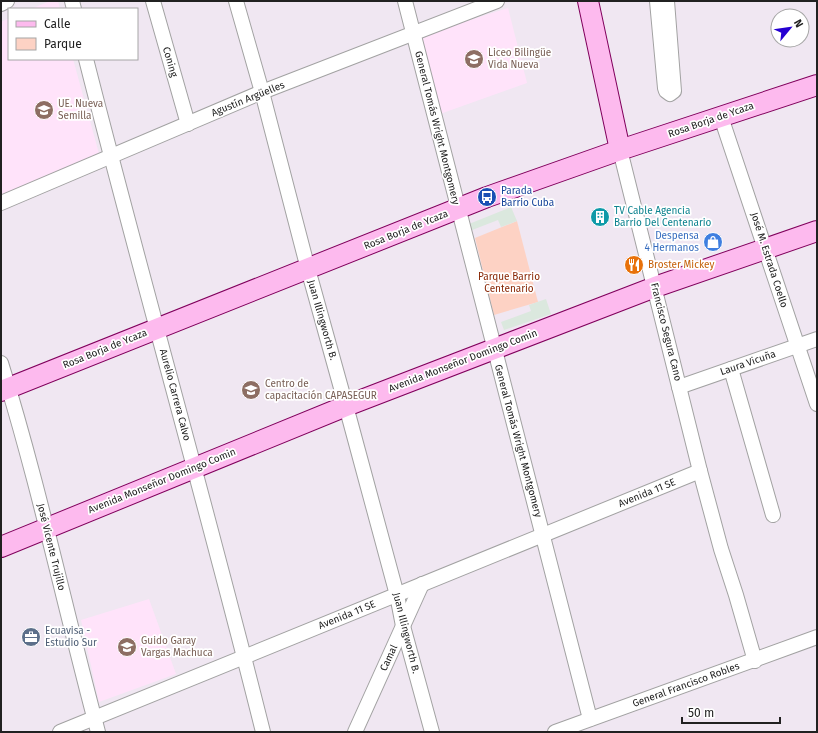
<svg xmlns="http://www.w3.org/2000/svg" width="818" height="733" font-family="'Fira Sans',sans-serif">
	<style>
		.education { fill: #ffe3fa }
		.park { fill: #fdd2c4 }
		.plaza { fill: #dbe8de }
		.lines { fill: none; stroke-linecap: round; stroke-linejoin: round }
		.street-casing { stroke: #a2a2a2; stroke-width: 16 }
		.secondary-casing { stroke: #80005c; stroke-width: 22 }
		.street { stroke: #fff; stroke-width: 14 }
		.secondary { stroke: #fdbaee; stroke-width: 20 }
		.labels { text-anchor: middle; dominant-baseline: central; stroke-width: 3.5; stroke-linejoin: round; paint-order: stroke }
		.education-label { font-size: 10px; fill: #785e54; stroke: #fff; text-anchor: start }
		.street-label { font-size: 10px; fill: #212121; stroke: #fff }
		.transit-label { font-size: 10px; fill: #164399; stroke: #fff; text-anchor: start }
		.culture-label { font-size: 10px; fill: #0d838f; stroke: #fff; text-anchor: start }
		.shop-label { font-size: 10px; fill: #366cbe; stroke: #fff; text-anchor: end }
		.food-label { font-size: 10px; fill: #c56008; stroke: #fff; text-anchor: start }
		.park-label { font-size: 10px; fill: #892705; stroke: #fff }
		.service-label { font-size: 10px; fill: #4e5e75; stroke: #fff; text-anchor: start }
	</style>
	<rect width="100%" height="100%" fill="#f0e7f2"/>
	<g class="education">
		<path d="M50,1H58L60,9H31Z"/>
		<path d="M508,8L527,83L440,114L422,35Z"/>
		<path d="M9,18V59H73L101,161L1,202V22Z"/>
		<path d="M149,599L176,674L99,702L81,620Z"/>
	</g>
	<path class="park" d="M517,221L538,302L494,315L475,238Z"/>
	<g class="plaza">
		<path d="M511,207L517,221L501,227L498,220L467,232L464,226Z"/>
		<path d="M546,299L551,314L504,330L501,322L531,311L529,305Z"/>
	</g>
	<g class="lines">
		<defs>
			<g id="street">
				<path d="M72,1L74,9"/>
				<path d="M153,1L188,124"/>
				<path d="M236,1L262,92L308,269L346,406L397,595L403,626L432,732"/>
				<path d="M405,1L590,719"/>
				<path d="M657,1L665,88L666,91L670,94L674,91L667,1"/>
				<path d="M1,4L7,1"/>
				<path d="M86,59C143,284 207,507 263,732"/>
				<path d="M721,117L817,404"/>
				<path d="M620,150L700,471L721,549L736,595L755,661"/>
				<path d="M1,203L262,92L497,1"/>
				<path d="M1,363C39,485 65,609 98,732"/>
				<path d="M731,369L773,515"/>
				<path d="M679,387L817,339"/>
				<path d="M60,732L700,471"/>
				<path d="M355,732L422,584"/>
				<path d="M555,732L817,637"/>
			</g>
			<g id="secondary">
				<path d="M588,1L620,150"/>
				<path d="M1,391L487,197L620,150L817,85"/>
				<path d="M1,547L346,406L655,287L817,231"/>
			</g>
		</defs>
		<use href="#street" class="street-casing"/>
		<use href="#secondary" class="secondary-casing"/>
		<use href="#street" class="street"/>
		<use href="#secondary" class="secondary"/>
	</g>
	<defs>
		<symbol id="school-disc" viewBox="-11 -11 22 22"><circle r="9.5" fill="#8d6e63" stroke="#fff"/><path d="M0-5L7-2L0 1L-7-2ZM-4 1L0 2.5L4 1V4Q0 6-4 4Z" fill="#fff"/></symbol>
		<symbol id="bus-disc" viewBox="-11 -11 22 22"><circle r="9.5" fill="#1a4fb4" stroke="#fff"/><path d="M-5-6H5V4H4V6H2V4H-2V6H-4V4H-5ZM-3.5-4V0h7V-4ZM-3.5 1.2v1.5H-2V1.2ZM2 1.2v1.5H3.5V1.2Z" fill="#fff"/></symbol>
		<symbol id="building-disc" viewBox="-11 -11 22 22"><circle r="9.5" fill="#0f9aa8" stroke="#fff"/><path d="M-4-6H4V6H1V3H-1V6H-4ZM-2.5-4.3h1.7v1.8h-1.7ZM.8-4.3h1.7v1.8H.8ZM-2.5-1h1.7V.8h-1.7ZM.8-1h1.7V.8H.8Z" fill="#fff"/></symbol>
		<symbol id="shop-disc" viewBox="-11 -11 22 22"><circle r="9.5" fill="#3f7fe0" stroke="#fff"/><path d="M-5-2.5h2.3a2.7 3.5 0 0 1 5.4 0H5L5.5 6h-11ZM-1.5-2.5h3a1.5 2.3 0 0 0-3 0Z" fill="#fff"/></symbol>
		<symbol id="restaurant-disc" viewBox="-11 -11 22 22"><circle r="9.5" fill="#e8710a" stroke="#fff"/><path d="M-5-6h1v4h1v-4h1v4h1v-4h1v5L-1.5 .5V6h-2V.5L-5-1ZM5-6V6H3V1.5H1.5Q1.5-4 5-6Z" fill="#fff"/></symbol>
		<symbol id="office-disc" viewBox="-11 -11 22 22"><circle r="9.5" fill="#5c6f8a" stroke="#fff"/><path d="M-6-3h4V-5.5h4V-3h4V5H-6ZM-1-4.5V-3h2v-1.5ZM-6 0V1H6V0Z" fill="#fff"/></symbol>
	</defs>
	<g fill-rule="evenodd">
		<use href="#school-disc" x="463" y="48" width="22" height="22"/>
		<use href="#school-disc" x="33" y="99" width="22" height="22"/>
		<use href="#bus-disc" x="476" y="186" width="22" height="22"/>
		<use href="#building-disc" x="589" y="206" width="22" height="22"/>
		<use href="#shop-disc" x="702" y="231" width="22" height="22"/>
		<use href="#restaurant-disc" x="623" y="254" width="22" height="22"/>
		<use href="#school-disc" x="240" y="379" width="22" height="22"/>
		<use href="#office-disc" x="20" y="626" width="22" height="22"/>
		<use href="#school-disc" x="116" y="636" width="22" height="22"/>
	</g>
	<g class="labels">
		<g class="education-label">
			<text x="488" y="53">Liceo Bilingüe<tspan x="488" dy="12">Vida Nueva</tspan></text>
			<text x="58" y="104">UE. Nueva<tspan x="58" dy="12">Semilla</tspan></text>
			<text x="265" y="384">Centro de<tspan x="265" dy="12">capacitación CAPASEGUR</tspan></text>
			<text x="141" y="641">Guido Garay<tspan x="141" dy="12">Vargas Machuca</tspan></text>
		</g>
		<g class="street-label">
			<text transform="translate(170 62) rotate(74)">Coning</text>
			<text transform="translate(248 99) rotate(-22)">Agustín Argüelles</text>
			<text transform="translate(711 120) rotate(-19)">Rosa Borja de Ycaza</text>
			<text transform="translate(437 128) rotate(76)">General Tomás Wright Montgomery</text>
			<text transform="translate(406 230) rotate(-22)">Rosa Borja de Ycaza</text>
			<text transform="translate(769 260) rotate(72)">José M. Estrada Coello</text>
			<text transform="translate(322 320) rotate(74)">Juan Illingworth B.</text>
			<text transform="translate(666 332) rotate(76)">Francisco Segura Cano</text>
			<text transform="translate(105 349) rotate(-22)">Rosa Borja de Ycaza</text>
			<text transform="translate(463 361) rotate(-21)">Avenida Monseñor Domingo Comin</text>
			<text transform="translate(748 363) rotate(-19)">Laura Vicuña</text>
			<text transform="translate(175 395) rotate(75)">Aurelio Carrera Calvo</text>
			<text transform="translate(518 441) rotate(75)">General Tomás Wright Montgomery</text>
			<text transform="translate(162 481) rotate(-22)">Avenida Monseñor Domingo Comin</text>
			<text transform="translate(647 493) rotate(-22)">Avenida 11 SE</text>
			<text transform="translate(51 547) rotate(76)">José Vicente Trujillo</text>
			<text transform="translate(347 615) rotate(-22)">Avenida 11 SE</text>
			<text transform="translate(406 633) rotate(76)">Juan Illingworth B.</text>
			<text transform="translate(389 658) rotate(-65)">Camal</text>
			<text transform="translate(686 685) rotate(-20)">General Francisco Robles</text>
		</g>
		<g class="transit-label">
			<text x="501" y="191">Parada<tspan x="501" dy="12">Barrio Cuba</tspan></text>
		</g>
		<g class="culture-label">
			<text x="614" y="211">TV Cable Agencia<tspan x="614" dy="12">Barrio Del Centenario</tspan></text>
		</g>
		<g class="shop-label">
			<text x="699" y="236">Despensa<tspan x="699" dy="12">4 Hermanos</tspan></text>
		</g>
		<g class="food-label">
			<text x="648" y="265">Broster Mickey</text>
		</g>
		<g class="park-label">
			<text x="509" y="277">Parque Barrio<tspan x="509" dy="12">Centenario</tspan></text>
		</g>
		<g class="service-label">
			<text x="45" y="631">Ecuavisa -<tspan x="45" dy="12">Estudio Sur</tspan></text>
		</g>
	</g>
	<rect width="818" height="733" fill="none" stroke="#212121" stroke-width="4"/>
	<rect x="8" y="8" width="130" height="52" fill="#ffffff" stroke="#a6a6a6"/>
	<rect x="16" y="21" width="20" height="6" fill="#fdbaee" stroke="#a6a6a6"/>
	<text x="44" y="28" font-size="12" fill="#212121">Calle</text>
	<rect x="16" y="38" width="20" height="12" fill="#fdd2c4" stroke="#a6a6a6"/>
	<text x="44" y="48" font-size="12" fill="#212121">Parque</text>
	<g transform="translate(790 28) rotate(61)"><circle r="19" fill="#ffffff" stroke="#a6a6a6"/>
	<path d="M0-3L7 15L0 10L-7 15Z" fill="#2500d2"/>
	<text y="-6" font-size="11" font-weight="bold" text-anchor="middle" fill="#212121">N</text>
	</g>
	<path d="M682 717v6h98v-6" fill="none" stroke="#212121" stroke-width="2"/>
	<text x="688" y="717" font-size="12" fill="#212121" stroke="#ffffff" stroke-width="3" paint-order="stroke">50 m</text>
</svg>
